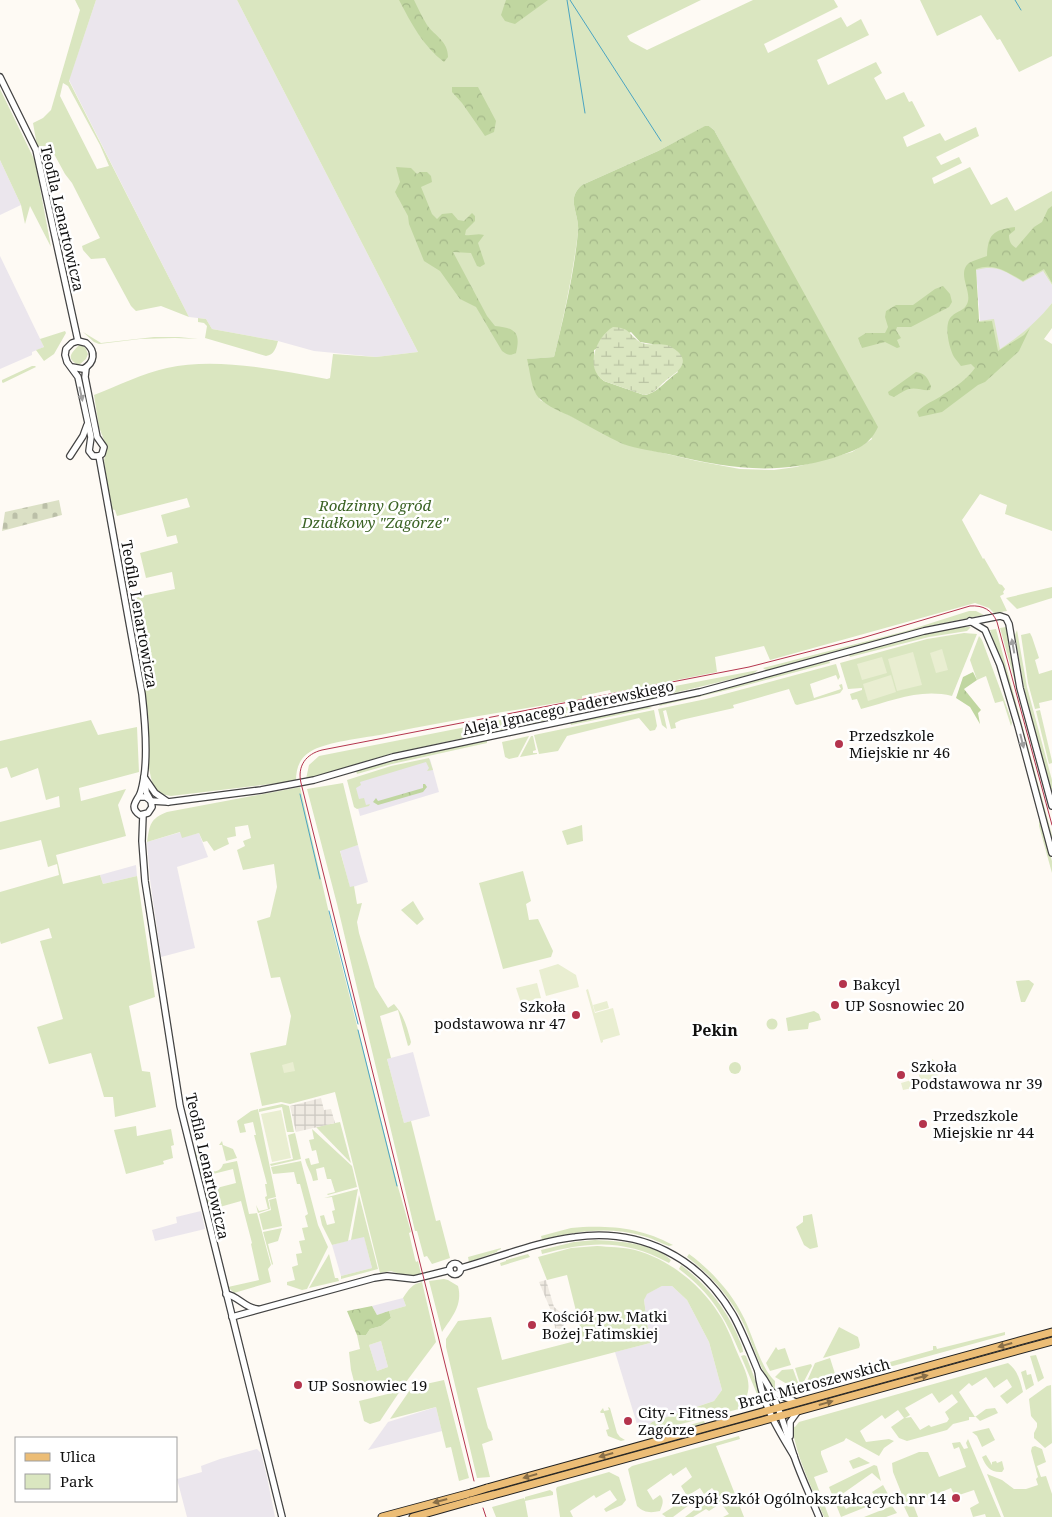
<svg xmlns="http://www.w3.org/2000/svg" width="1052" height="1517" font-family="'Noto Serif',serif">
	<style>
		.industrial { fill: #ebe6ed }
		.green { fill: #dae6c0; fill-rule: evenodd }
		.forest { fill: url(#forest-crowns); fill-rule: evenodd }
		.wetland { fill: url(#wetland-marsh) }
		.cemetery { fill: url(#cemetery-stones) }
		.pitch { fill: #e9eed1 }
		.plaza { fill: url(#plaza-grid) }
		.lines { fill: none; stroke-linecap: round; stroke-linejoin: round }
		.stream { stroke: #4aa4c2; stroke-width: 1 }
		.minor-casing { stroke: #434343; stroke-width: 8 }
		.major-casing { stroke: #212121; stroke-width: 9 }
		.minor { stroke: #fff; stroke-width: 5.5 }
		.major { stroke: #ecbd76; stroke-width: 7 }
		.tram { stroke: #b4344d; stroke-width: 1 }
		.major-bridge-casing { stroke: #212121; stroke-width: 9; stroke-linecap: butt }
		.major-bridge { stroke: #ecbd76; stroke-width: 7 }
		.oneway { fill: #9f9f9f }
		.oneway2 { fill: #896f48 }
		.poi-dot { fill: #b4344d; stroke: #fff; stroke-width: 2 }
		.labels { text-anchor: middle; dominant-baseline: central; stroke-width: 5; stroke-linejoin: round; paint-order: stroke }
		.street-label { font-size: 15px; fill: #101010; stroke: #fff }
		.park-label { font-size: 15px; font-style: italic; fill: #3b6325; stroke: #fff }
		.poi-label { font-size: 15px; fill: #101010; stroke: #fff; text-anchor: start }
		.neighbourhood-label { font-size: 16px; font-weight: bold; fill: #101010; stroke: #fff }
	</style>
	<defs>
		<pattern id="forest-crowns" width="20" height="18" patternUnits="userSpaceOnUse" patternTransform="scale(1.25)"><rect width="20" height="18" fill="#c0d6a0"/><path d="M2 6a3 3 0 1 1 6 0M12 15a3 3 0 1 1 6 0" fill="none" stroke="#a4b789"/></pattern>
		<pattern id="wetland-marsh" width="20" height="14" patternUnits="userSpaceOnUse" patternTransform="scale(1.25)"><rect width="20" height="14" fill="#dae6c0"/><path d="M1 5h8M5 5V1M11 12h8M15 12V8" fill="none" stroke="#bac4a4"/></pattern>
		<pattern id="cemetery-stones" width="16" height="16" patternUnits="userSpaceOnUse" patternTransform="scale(1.25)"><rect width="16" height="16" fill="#dbe0c5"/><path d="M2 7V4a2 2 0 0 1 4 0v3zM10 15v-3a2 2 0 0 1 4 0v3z" fill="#bbbfa8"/></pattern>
		<pattern id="plaza-grid" width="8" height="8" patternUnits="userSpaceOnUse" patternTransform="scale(1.25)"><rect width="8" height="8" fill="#efeae2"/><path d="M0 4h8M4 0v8" fill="none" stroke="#ccc8c1"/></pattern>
	</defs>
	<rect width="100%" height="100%" fill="#fefaf4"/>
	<g class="industrial">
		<path d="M96,0H237L418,352L376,357L314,351L278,341L212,329L206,319L189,317L69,80Z"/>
		<path d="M0,160L21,205L0,215Z"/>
		<path d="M0,256L44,347L32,352V355L0,369Z"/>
		<path d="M985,267L1043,271L1052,285V303L1042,316L1024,334L1000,349L980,321L976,269Z"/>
		<path d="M430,759L439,792L360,816L351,781Z"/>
		<path d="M181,832L183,837L199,833L208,857L177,867L195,948L161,957L150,879L147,842Z"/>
		<path d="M358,845L368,882L350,888L340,850Z"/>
		<path d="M136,865L137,876L103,884L100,875Z"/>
		<path d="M413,1052L430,1116L404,1123L387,1059Z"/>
		<path d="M201,1211L205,1229L155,1241L152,1230L177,1223L176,1217Z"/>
		<path d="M364,1236L372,1268L341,1276L332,1245Z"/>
		<path d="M662,1286H672L687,1300L709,1342L722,1390L714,1401L652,1422L648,1426L646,1433L640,1434L615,1352L650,1343L644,1300L646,1294Z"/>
		<path d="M403,1298L406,1306L377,1315L372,1306Z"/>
		<path d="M381,1341L388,1367L377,1371L369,1345Z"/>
		<path d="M436,1407L442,1431L368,1450L388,1422Z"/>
		<path d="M257,1449L261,1453L267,1477L275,1517H187L177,1479L202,1472L201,1466L220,1459Z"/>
	</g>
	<g class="green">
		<path d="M75,0H96L69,81L189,317L161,306L136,311L131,306L105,258L91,259L83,250L82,246L100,238L72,183L65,174L48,143L46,146H37L33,123L43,118L51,110L80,10ZM63,83L68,86L100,145L109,166L97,169L60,96Z"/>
		<path d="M237,0H701L627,36L630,41L647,50L753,0H834L838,7L764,44L768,53L841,17L847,27L861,19L869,35L817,60L828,85L876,62L882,73L874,78L886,100L904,92L909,102L912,101L925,126L903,137L907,147L940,133L945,141L976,127L979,136L936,157L941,165L959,157L962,163L932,178L934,184L970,167L991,205L1007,197L1015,211L1052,191V285L1043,271L1023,282C1006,272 997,264 976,270L979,321L994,319L1000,349C1021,335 1036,323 1052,303V328L1044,339L1052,344V531L1005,514L1007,505L980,494L962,520L983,559L984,558L999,584L1002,585L1005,589L1003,592L1004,594L1000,596L1007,611L994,613L989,608L975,603L770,660L764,646L715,657L717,672L611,693L610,690L582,696V699C514,710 447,721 380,735C361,738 329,742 313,750C300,757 296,767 296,781L171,796L160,794L154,788L151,778L148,763L149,723L132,598L175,589L172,572L146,578L140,553L178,543L176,535L167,537L161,515L190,507L187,498L117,516L115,510L111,509L104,460L107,448L99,427L94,395C117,386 144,373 167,368C217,357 277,370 327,379L330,378L333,354L376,357L418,352ZM709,126L714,130L791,272L872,439L852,452L796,467L774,470L740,469L697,461L625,444L540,400L528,359L554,357C564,316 573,274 578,232C580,214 565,199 582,185L658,151L704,127Z"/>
		<path d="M920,0H1052V56L1019,72L1000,39L997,40L981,15L937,36Z"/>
		<path d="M0,89L35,161L51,247L30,206L25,224L21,205L0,160Z"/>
		<path d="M41,152H48L46,156L54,186L52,189L49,188Z"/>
		<path d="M52,195L56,197L60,221L65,224L66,228L64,231H61L57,228L51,199Z"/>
		<path d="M198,318L206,319L212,329L278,341C276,348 274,355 266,356L205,338L207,326L204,323L198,322Z"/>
		<path d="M65,331L66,333L54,354L44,361L36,350L44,347L40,339Z"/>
		<path d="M83,332L101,343L154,337H179L198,339L175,338L140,339L99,344L94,342Z"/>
		<path d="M79,345L85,347L88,354L86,359L79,365C64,358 73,352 79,345Z"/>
		<path d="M32,366H35L36,367L3,383L2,382V380Z"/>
		<path d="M1052,587V598L1017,609L1006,598Z"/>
		<path d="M969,611H976L984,615L930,626L767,671L763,668L906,631Z"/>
		<path d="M963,627H971L967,631L929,637L850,657L849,655L921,634Z"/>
		<path d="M1006,627L1014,675L1030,735L1000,628Z"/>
		<path d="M996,629L1052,835V843L1011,690L990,630Z"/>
		<path d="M1017,630L1027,687L1052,780V796L1026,699L1015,635Z"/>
		<path d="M964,633L977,634L952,696C920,688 892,701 861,709L857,699L852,700L850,694L862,690V688L848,689L840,663L927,639Z"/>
		<path d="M1030,633L1032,637L1039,658L1035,660L1039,674L1052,670V700L1039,703L1040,708L1035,709L1028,683L1021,635Z"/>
		<path d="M979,636L982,640L1009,713L1012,723L1011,726L1003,701L995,703L986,676L977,680L970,660Z"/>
		<path d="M829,660L830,663L732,689L659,706L662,702Z"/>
		<path d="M836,664L840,677L838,680L836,675L810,684L814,698L841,689L839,685L842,684L843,689L840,693L797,705L795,704L789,689L733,705L734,708L681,720L675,723L676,728L671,729L666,710L663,711L667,729L662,725L658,709L706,699Z"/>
		<path d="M758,670L753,674L641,701L622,703L613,701V698Z"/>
		<path d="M609,701V704L566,713V716L390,754L306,779L309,765L319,756L582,704L583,706Z"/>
		<path d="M645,705L652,708L571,725L570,722Z"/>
		<path d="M654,710L657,726L655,730L650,731L639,718L567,736L558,751L539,754L534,735Z"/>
		<path d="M1040,710L1052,761V763L1049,764L1036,711Z"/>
		<path d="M91,720L98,735L137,727L139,772L79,788L81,801L126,789L118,805L126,836L56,855L63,884L100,875L103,884L137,876L155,997L129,1006L142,1071L150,1072L156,1107L115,1117L113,1097H104L91,1053L49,1064L37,1027L63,1019L40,941L52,938L49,928L1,944L0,941V892L59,875L57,864L48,867L41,840L0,850V822L60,807L59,796L46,800L38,768L11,778L7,767L0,769V741Z"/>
		<path d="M529,736L518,757L509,759L505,757L502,742Z"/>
		<path d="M531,736H533L536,750L533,751V753H537V754L520,757Z"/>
		<path d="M487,739V743L392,764L357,774L356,771L387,761Z"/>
		<path d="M429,758L433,770L427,771L429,768L426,762L360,782L361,785L356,788L359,799L364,798L366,805L370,804L369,806L357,809L354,807L347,780L391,766Z"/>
		<path d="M343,783L358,845L340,851L350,887L354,886L357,904L362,903L357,922L359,933L375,987L388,1008L394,1004C404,1015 407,1027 411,1042L410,1045L408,1046L398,1010L380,1016L391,1058L387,1059L404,1123L411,1121L436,1221L440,1220L450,1258L432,1264L427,1256L424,1257L417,1231H415L337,904L307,789Z"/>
		<path d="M300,787L334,935L398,1187L411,1232L409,1233L415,1259L416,1262L418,1261L421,1274L408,1277L391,1271L380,1273L335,1092L290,1104L281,1102L262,1106L250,1053L286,1045L291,1016L280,977L271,978L257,921L270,917L277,887L274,864L243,870L237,850L245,846L243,841L251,838L248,825L235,827L236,836L227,838L229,844L214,851L207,841L203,842L199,833L182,838L180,832L147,842C150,824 150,819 167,812Z"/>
		<path d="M1039,815L1052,861V873L1039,826Z"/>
		<path d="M582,825L583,841L567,845L562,831Z"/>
		<path d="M523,871L531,901L526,904L529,920L538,919L553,951L551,957L503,969L479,883Z"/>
		<path d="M413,901L424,919L417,925L401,910Z"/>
		<path d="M1029,980L1034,984L1025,1002H1021L1016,981Z"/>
		<path d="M814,1011L819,1014L821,1020L809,1023L808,1029L788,1031L786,1018Z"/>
		<circle cx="772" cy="1024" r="5.5"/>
		<circle cx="735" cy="1068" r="6"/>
		<path d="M282,1104L289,1106L294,1132H287L282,1107L259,1112V1109Z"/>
		<path d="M258,1109L276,1197L268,1199L270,1209L258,1213L256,1205L259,1211L268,1209L265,1197L267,1196L265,1184H267L254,1135H256L253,1122L244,1124L246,1132L240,1133L237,1121L251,1111Z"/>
		<path d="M340,1122L351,1163L316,1127Z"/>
		<path d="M136,1126L137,1136L171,1129L174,1145L171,1146L173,1158L163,1161L164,1164L126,1174L114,1130Z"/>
		<path d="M312,1129L352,1166L357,1187L328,1195L327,1194L335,1192L331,1179H327L324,1167L316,1169L318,1180L313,1181C311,1171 307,1168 305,1159L309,1158L311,1165L319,1163L316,1150L312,1151L309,1140L314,1139Z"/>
		<path d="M295,1133L301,1159L271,1166L270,1164L293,1159L288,1135Z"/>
		<path d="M222,1141L223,1145L233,1149L237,1158L226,1161L222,1145H219Z"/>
		<path d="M197,1145H201V1147L198,1148L203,1166H206L207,1168L199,1170L195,1152Z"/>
		<path d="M237,1161L249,1214L257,1213L271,1265L268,1269L271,1282L234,1293L228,1287L259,1280L251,1244L252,1243L241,1201L209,1210L205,1191L236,1183L233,1169L201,1177L200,1171L208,1169C213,1173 221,1172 223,1164Z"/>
		<path d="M301,1161L318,1225L328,1247L307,1289L302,1290L287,1285V1282L295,1280L292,1267L298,1265L296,1254L302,1253L299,1241L305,1240L302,1228L308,1227L305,1216L308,1214L300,1184H297L294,1172L273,1174L271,1167Z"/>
		<path d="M358,1189L348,1241L332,1245L322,1225L320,1216L324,1215L327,1225L335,1223L332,1211L335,1210L332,1197L324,1198Z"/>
		<path d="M359,1195L378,1269L341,1279V1276L372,1268L364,1237L351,1240Z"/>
		<path d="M276,1198L282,1226L263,1230L259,1214L271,1210L269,1200Z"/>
		<path d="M812,1214L818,1247L810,1249L804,1245L796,1227L803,1222V1216Z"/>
		<path d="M583,1227C618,1226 642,1229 673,1245L669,1246C660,1243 652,1238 643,1236C609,1226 576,1231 542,1240L541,1236L571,1228Z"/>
		<path d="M282,1228L278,1241L268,1244L273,1264L272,1265L263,1232Z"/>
		<path d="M595,1240C618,1241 654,1243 671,1260L669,1263C625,1239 590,1241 542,1254L541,1250L574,1242Z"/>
		<path d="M597,1246C609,1247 623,1247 635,1250C669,1259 701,1285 719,1314C727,1326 732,1340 737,1352C747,1375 756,1388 739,1409L646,1433L648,1426L652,1422L714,1401L722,1390L709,1342L687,1300L672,1286H662L647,1294L644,1300L650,1343L477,1388L488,1428L491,1432L493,1440L482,1444L490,1477L477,1478L446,1347V1339L458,1321L491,1317L502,1360L583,1339L567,1275L547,1280L538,1257L571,1248Z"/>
		<path d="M501,1248V1249L497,1251V1252L469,1262L468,1257Z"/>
		<path d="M329,1254L335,1278H338L339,1281L309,1288Z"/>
		<path d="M528,1254L530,1257L501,1266L500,1263L506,1261V1260Z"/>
		<path d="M689,1254C711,1270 732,1293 744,1318C753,1336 761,1369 775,1381V1389L774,1390C761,1371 754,1349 746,1329C733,1300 712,1276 687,1257Z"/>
		<path d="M681,1265C706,1284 724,1306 737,1334C739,1340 743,1346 743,1352L740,1353C725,1317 711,1293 679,1269Z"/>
		<path d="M444,1279L448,1280L458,1286C463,1305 452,1317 442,1332L429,1281Z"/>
		<path d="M422,1282L436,1342L406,1382L390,1381L356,1389L351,1370L349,1352L360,1349L357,1335H366L370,1329L381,1326L391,1318L389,1311L406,1306L403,1298C409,1289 412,1284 422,1282ZM381,1341L388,1367L377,1371L369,1345Z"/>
		<path d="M839,1327L858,1337L860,1345L859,1348L823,1358Z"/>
		<path d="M1005,1332V1335L806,1390L804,1388L815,1363L830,1358L836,1377L933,1350V1346H936L937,1349Z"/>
		<path d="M776,1347L778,1350L785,1348L791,1365L770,1371L766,1363Z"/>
		<path d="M744,1355L746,1356L761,1395L757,1394L741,1356Z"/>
		<path d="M1036,1355L1044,1378L1038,1382L1030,1356Z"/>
		<path d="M1008,1363C1018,1371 1020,1380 1023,1392L1007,1404L1000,1396L1012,1387L1007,1379L994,1388L986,1377L972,1386L969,1383L959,1392L975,1417L986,1409L995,1408L998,1413L980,1421L976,1417H969V1420L953,1424L947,1430L907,1441L899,1438L891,1427L904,1418L898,1410L885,1419L882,1415L860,1431L866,1442L889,1439L894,1441L884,1448L879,1456L846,1438L844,1441L821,1451V1454L828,1472L814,1477L829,1517H824C812,1488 796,1457 792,1426L795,1427L799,1422ZM932,1393L939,1403L952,1394L958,1402L945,1412L949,1419L947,1422L931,1427L929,1425L920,1430L911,1417L905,1418L910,1415L905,1408Z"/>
		<path d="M811,1364L812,1366L801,1387L795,1368Z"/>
		<path d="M793,1369L800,1388L799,1391L775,1377L782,1370Z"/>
		<path d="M1026,1370L1027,1375L1031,1374L1034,1385L1026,1390L1021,1372Z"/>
		<path d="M444,1380L469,1478L459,1481L451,1447L446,1448L436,1407L390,1419L412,1387Z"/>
		<path d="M1051,1385L1052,1443L1045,1448L1034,1438V1433L1037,1427V1423L1031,1416L1029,1399L1047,1386Z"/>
		<path d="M400,1391L380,1421L370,1424L364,1421L359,1401Z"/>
		<path d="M608,1407L610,1408L617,1433L620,1437L625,1440L621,1441L608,1436L606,1430L609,1429L604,1413H601L600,1412L603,1408L604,1411L609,1410Z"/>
		<path d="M752,1418L695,1434L682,1440L513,1486L512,1484Z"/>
		<path d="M704,1421L705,1423L652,1438L646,1437Z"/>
		<path d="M989,1428L995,1440L982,1447L977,1436L972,1432Z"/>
		<path d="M739,1436L740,1439L716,1446L744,1517H723L729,1514L721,1503L709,1511L706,1509L693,1517H685L716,1493L712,1488L704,1494L700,1488L687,1496L681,1486L692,1477L686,1467L673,1476L671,1473L647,1490L653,1500L660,1495C665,1500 662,1506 660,1511C651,1513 644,1513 637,1506L628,1469L632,1466Z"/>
		<path d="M968,1439L1001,1517H986L985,1514L973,1517L970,1508L979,1503L974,1490L959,1495L961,1499L957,1501L951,1488L913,1504L918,1517H909L900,1498L903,1497L893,1472L892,1463L919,1452H928L939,1477L966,1467L959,1447L954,1449L952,1443L960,1442L964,1449L968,1448L966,1443Z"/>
		<path d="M1035,1446L1042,1449L1046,1462L1037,1466L1041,1477L1046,1476L1052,1494V1517H1004L987,1474L1002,1480L1014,1489H1026L1038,1485L1036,1479L1038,1477L1031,1451L1032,1447Z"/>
		<path d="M986,1455L992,1465V1462L996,1461L997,1463L1002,1461L1004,1469L1002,1472C991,1473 986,1467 982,1457Z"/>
		<path d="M859,1457L870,1463L853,1469L849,1461Z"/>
		<path d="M874,1465L877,1466L881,1481L872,1473L838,1497L846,1509L862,1499L866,1507L841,1517L829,1487Z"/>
		<path d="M609,1472L619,1477L626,1500L622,1505L606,1512L604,1509L617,1500L610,1490L596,1498L594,1495L570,1511L573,1517H560L556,1489L557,1487Z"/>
		<path d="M883,1485L889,1496L879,1501L872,1492Z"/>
		<path d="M550,1490L553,1492V1495L525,1501L528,1517H496L492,1507L524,1498L525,1500V1497Z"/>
		<path d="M682,1495L689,1505L673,1517H666L662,1514L673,1507L672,1504Z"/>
		<path d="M892,1506L897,1513L886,1517H864Z"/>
	</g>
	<g class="forest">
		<path d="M399,0H414C418,8 422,17 427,25C435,36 448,41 448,57L444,62C423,46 411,23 399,0Z"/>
		<path d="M506,0H548L515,24L505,21L501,15Z"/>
		<path d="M452,87H478L496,121L494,132L485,136L462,103L452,92Z"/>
		<path d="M705,126H709L714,130L878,427C869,447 853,451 833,458C773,476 728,468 668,454C654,451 637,449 623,444C606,436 589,426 572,417C562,412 548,407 539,398C531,390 530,370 527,359L554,357C564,316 574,274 578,232C580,214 565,199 582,185L658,151ZM631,332L640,342L652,344L678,372C667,379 657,394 644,395L604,381C594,374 594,362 594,350Z"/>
		<path d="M396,167L411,168L417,174L420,172H427L431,176L432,182L421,187L432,214L437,219L442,214L452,213L458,220L464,221L472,213L475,216V221L466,230L465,235C472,236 477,233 484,235L478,243L485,264L480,267L477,266L471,253L453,252L487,316L495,326C515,328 521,332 516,353C510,356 507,355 502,351L476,307L460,299L440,271L424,261L409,224L408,216L395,192L400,182Z"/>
		<path d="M1052,206V283L1044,269L1023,281C1007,272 994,262 976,269L979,322L992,321L998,351L1024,335L1030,328L1019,351L985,382L978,385L942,412L919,417L917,412C925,403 935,401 944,394C956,387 967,379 975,368L971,364L961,366C959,363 956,360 954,357C949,348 943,323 952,316C957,311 964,311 967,304C973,292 956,273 969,263C974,260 982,258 987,256C988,234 993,230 1015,227V230L1009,235C1009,241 1011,245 1016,248L1034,227L1042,222L1048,209Z"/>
		<path d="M943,286L950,294L952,302L949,307L911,327H897L896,330L901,338L897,340L900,347L897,348L885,342L862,348L858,338L866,333H885L888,327L885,317L886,311L896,305H913L935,289Z"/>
		<path d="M916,372C926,374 927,377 931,386L930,390C923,391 916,387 909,389C904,390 898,395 894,397L889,395L888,392Z"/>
		<path d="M973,672L977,680L964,689L981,710L978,713L980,724L970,707L956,698L963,677Z"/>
		<path d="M423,784H425L427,787L423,792L378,805L373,802L376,798L378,801L423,788Z"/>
		<path d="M372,1306L377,1315L389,1311L391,1318L381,1326L370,1329L366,1335H357L347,1311Z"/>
	</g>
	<path class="wetland" d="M613,327C631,328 628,334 640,342C647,346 659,343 667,345C671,346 674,349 677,351C690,362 679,371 669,378C660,384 656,394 644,395L604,381C584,368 596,337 613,327Z"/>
	<path class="cemetery" d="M59,500L62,515L2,531L5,512Z"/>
	<g class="pitch">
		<path d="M942,649L948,670L936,673L930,653Z"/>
		<path d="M913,652L922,685L897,691L888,659Z"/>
		<path d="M882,657L887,673L862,680L857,664Z"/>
		<path d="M891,675L896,692L868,701L863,684Z"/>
		<path d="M558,964L576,975L579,987L546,996L539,970Z"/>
		<path d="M537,983L541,998L521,1003L516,988Z"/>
		<path d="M588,989L595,1013L613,1008L620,1035L603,1040V1042L601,1043L586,990Z"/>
		<path d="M607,1001L609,1008L595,1012L593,1005Z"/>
		<path d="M933,1059L940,1085L923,1090L916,1064Z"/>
		<path d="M293,1062L295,1071L284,1073L282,1065Z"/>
		<path d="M915,1079L917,1087L903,1090L901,1083Z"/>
		<path d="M281,1110L291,1158L272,1162L261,1114Z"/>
	</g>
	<g class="plaza">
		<path d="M321,1098L324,1110L331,1109L335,1123L296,1132L290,1106Z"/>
		<path d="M546,1280L554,1307L565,1316L566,1320L562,1329L565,1339L558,1341L552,1313L539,1282Z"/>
	</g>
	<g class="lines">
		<g class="stream">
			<path d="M567,0L585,113"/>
			<path d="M570,0L661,141"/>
			<path d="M1015,0L1021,10"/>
			<path d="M300,794L320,879"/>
			<path d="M329,911L358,1024"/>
			<path d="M358,1030L397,1186"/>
		</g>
		<defs>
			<g id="minor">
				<path d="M0,77L36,150L78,341"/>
				<path d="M72,367L83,369C95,363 96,351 86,343L78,341L72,343L66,349L65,355L67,362L78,377L91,437L89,451L93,456H99"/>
				<path d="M86,368L85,377L97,437L104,447L102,454L99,456"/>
				<path d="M70,456L83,436L87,425"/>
				<path d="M99,456L142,694C145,720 148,751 144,777C143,782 142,791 139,796C135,803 130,808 140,815L148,813L152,807L151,801L146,797H139"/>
				<path d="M970,621L985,630L1000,665L1018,726L1052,853"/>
				<path d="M144,777L155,793L168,802"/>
				<path d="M145,779L146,792L150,799"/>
				<path d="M151,801L168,802L261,790L314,780L393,757L700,692L924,631L1000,616L1006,618L1009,624L1020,688L1052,806"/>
				<path d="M143,815L142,841L145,881L180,1106L282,1517"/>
				<circle cx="455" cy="1269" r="5.5"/>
				<path d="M461,1268C497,1258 539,1241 575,1237C641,1228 699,1257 733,1315C743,1333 750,1352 758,1371C761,1402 778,1430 794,1456"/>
				<path d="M226,1294C238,1296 245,1308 257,1309"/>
				<path d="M232,1317L374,1278L387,1276L414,1279L450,1270"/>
				<path d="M758,1371C776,1392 785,1429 794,1456C801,1477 811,1497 819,1517"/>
				<path d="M772,1392L796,1402"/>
				<path d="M790,1436V1422L798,1411"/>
			</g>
			<g id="major">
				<path d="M487,1488L1052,1332"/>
				<path d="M493,1495L1052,1341"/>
				<path d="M382,1517L471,1493"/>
				<path d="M413,1517L470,1501"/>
			</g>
		</defs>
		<use href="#minor" class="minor-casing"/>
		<use href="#major" class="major-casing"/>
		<use href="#minor" class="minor"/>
		<use href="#major" class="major"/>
		<g class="tram">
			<path d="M474,1481L301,783C297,766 306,754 322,750L749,667L862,638L970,606C983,605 992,610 997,622L1052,825"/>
			<path d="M483,1508L486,1517"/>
		</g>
		<defs>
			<g id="major-bridge">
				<path d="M471,1493L487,1488"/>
				<path d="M470,1501L493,1495"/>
			</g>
		</defs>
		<use href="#major-bridge" class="major-bridge-casing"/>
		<use href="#major-bridge" class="major-bridge"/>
	</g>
	<defs><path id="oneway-solid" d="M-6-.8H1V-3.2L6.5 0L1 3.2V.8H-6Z" transform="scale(1.25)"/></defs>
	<g class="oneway">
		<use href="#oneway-solid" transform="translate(81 394) rotate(78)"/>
		<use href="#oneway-solid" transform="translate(1013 646) rotate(-100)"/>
		<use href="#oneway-solid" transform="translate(1022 741) rotate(76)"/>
	</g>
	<g class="oneway2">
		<use href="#oneway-solid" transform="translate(1005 1345) rotate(164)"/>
		<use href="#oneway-solid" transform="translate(921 1377) rotate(-15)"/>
		<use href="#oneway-solid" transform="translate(826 1403) rotate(-16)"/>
		<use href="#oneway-solid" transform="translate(606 1455) rotate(164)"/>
		<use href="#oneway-solid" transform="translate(530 1476) rotate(164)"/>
		<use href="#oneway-solid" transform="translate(440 1501) rotate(165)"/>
	</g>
	<g class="poi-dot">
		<circle cx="839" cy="744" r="5"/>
		<circle cx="843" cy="984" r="5"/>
		<circle cx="835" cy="1005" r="5"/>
		<circle cx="576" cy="1015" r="5"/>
		<circle cx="901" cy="1075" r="5"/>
		<circle cx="923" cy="1124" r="5"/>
		<circle cx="532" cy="1325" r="5"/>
		<circle cx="298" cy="1385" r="5"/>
		<circle cx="628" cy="1421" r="5"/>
		<circle cx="956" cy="1498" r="5"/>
	</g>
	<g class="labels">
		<g class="street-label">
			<text transform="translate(63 218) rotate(77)">Teofila Lenartowicza</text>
			<text transform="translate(140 614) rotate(80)">Teofila Lenartowicza</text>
			<text transform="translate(568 707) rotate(-12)">Aleja Ignacego Paderewskiego</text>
			<text transform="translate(208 1166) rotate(77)">Teofila Lenartowicza</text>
			<text transform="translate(814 1383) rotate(-15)">Braci Mieroszewskich</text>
		</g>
		<g class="park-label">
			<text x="375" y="505">Rodzinny Ogród<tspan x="375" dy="17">Działkowy "Zagórze"</tspan></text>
		</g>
		<g class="poi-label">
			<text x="849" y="735">Przedszkole<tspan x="849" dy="17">Miejskie nr 46</tspan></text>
			<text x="853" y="984">Bakcyl</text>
			<text x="845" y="1005">UP Sosnowiec 20</text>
			<text x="566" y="1006" text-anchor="end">Szkoła<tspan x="566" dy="17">podstawowa nr 47</tspan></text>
			<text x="911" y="1066">Szkoła<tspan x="911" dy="17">Podstawowa nr 39</tspan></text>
			<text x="933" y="1115">Przedszkole<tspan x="933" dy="17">Miejskie nr 44</tspan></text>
			<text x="542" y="1316">Kościół pw. Matki<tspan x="542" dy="17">Bożej Fatimskiej</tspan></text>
			<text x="308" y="1385">UP Sosnowiec 19</text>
			<text x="638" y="1412">City - Fitness<tspan x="638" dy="17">Zagórze</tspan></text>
			<text x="946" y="1498" text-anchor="end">Zespół Szkół Ogólnokształcących nr 14</text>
		</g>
		<g class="neighbourhood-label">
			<text x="715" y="1030">Pekin</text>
		</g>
	</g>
	<rect x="15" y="1437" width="162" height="65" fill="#ffffff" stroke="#9f9f9f"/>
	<rect x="25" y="1453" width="25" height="8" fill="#ecbd76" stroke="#9f9f9f"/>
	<text x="60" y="1462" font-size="15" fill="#101010">Ulica</text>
	<rect x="25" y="1474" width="25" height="15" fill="#dae6c0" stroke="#9f9f9f"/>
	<text x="60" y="1487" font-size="15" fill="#101010">Park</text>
</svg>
